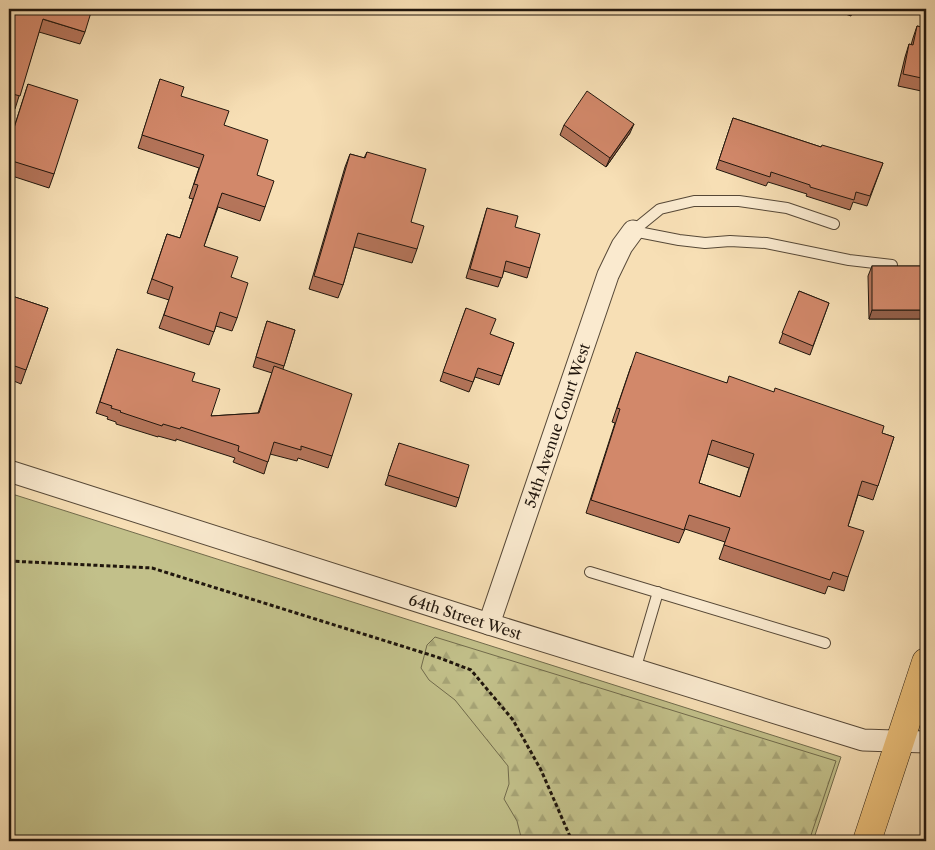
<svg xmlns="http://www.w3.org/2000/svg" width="935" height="850" font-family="'Libre Caslon Text',serif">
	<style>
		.grass { fill: #c2c08a; stroke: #716b4c }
		.forest { fill: url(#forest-firs); stroke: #716b4c }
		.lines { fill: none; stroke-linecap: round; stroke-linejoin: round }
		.service-casing { stroke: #564837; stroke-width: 12 }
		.minor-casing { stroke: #564837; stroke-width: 23 }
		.primary-casing { stroke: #20160d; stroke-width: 29 }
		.path { stroke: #20160d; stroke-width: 3; stroke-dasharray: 4 2.5; stroke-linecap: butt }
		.service { stroke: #faeacf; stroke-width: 10 }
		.minor { stroke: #faeacf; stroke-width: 21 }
		.primary { stroke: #ecc07a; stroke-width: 28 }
		.wall { fill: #b5755b; stroke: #20160d; fill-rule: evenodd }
		.shaded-wall { fill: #935f4a; stroke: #20160d }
		.building { fill: #d2886a; stroke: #20160d; fill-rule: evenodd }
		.labels { text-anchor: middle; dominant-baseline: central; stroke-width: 4; stroke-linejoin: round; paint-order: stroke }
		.street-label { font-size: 15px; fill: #20160d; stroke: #faeacf }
	</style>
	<defs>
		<pattern id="forest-firs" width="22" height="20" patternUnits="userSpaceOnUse" patternTransform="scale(1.25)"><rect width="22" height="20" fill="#c2c08a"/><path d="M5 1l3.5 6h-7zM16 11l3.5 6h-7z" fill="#a6a476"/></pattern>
	</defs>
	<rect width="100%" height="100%" fill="#f7dfb5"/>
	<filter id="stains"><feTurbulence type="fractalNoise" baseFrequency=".004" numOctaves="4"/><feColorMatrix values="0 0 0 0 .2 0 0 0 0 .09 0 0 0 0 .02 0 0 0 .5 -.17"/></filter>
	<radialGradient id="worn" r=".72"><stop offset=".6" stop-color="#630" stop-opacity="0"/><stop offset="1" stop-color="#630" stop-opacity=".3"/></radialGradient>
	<path class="grass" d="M9,493L841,757L813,841H9Z"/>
	<path class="forest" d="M435,637L836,761L809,841H522L517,821L504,799L509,784L508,766L455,700L429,680L421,668L427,645Z"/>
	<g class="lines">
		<defs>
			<g id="service">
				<path d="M633,231L679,240L705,243L730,241L766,243L849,260L892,265"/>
				<path d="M633,231L660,209L694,201H739L787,208L834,224"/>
				<path d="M590,572L825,643"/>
				<path d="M635,670L658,592"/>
			</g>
			<g id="minor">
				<path id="s1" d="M9,471L489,624L863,740L926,742"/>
				<path id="s2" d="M489,624L608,275L622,246L633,231"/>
			</g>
			<path id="primary" d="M867,841L926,662"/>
		</defs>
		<use href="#service" class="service-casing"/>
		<use href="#minor" class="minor-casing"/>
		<use href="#primary" class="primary-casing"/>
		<path class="path" d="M9,561L152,568L437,657L471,670L513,720L541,770L572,841"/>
		<use href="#service" class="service"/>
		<use href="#minor" class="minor"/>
		<use href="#primary" class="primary"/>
	</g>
	<g class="wall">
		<path d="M9,9L85,32L80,44L39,32L15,109L9,107Z"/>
		<path d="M831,9H853L851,16Z"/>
		<path d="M917,26L926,28V92L898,86L905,57L909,44L911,45L913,38Z"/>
		<path d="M160,79L181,96L224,125L257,175L265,207L260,221L218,207L204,246L231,277L237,318L232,331L216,326L209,345L159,328L169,300L147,293L167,234L180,238L193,199L189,198L199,168L138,148Z"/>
		<path d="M28,84L54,174L49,188L9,175V143Z"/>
		<path d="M733,118L821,147L883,163L867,206L853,202L850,210L806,196L807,194L768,182L766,186L716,169Z"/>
		<path d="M564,125L630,133L606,167L560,135Z"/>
		<path d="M367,152L411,222L417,249L412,263L354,247L343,285L338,298L309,289L345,167L350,154L364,158Z"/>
		<path d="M487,208L515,227L530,268L527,278L504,271L498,287L466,278Z"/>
		<path d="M872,266H926V319H869L868,276Z"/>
		<path d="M799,291L829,303L810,355L779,343Z"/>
		<path d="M9,295L48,308L21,384L9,379Z"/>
		<path d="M466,308L490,335L514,343L499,385L475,377L469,392L440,381Z"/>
		<path d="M267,321L295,330L283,369L332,456L328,468L298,458L297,461L270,454L264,474L233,462L235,458L176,439V441L158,436V437L116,424V422L107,419L108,417L96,413L117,349L192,381L211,416L258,413L272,373L253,367Z"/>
		<path d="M631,366L727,383L894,437L873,500L858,495L848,526V577L844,591L828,586L825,594L719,559L725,542L685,529L679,543L586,513L615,423L612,422ZM708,454L749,468L740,497L699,483Z"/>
		<path d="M399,443L459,498L456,507L385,485Z"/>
	</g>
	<g class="shaded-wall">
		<path d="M634,124L630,133L606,167L610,158Z"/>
		<path d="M872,310H926V319H869Z"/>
	</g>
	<g class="building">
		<path d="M9,9H92L85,32L43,19L20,96L9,93V21L12,10Z"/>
		<path d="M917,26L926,28V79L903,74L909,44L913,45Z"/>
		<path d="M160,79L184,87L181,96L229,111L224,125L268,140L257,175L274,181L265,207L222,193L204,246L238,257L231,277L248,283L237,318L220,312L214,332L164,315L173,287L152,279L167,234L180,238L198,185L194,184L204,155L142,135Z"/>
		<path d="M28,84L78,100L54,174L9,160V144Z"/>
		<path d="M587,91L634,124L610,158L564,125Z"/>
		<path d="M733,118L821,147L822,145L883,163L870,196L856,192L854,200L810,187V185L771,172L770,177L719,160Z"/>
		<path d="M367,152L426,169L411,222L424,226L417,249L358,233L343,285L314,276L350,154L365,158Z"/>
		<path d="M487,208L518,216L515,227L540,234L530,268L506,261L502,278L470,269Z"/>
		<rect x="872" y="266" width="54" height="44"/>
		<path d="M799,291L829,303L813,346L782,333Z"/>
		<path d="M9,295L48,308L26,370L9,364Z"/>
		<path d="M466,308L496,319L490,334L514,343L502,376L478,368L473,382L443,372Z"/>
		<path d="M267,321L295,330L284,366L256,357Z"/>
		<path d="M117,349L195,373L192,381L220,389L211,416L259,413L274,366L352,394L332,456L301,446V450L274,442L268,462L238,451L239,446L181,427L180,429L163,424L162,426L120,412L121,411L111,408L112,406L100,402Z"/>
		<path d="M636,352L727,383L729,376L774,392L775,388L884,426L882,433L894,437L878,486L862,481L848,526L864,531L848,577L833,572L830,580L724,545L730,528L689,515L684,530L591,500L620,409L617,408ZM712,440L754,454L740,497L699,483Z"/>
		<path d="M399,443L469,465L459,498L388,475Z"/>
	</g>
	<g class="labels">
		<g class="street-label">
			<text stroke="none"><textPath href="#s2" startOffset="210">54th Avenue Court West</textPath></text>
			<text stroke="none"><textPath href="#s1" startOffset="479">64th Street West</textPath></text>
		</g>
	</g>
	<rect width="935" height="850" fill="none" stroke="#f7dfb5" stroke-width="30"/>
	<rect x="10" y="10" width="915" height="830" fill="none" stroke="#20160d" stroke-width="2.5"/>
	<rect x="15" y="15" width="905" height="820" fill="none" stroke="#20160d"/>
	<rect width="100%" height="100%" filter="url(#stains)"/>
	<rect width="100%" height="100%" fill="url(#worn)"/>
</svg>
